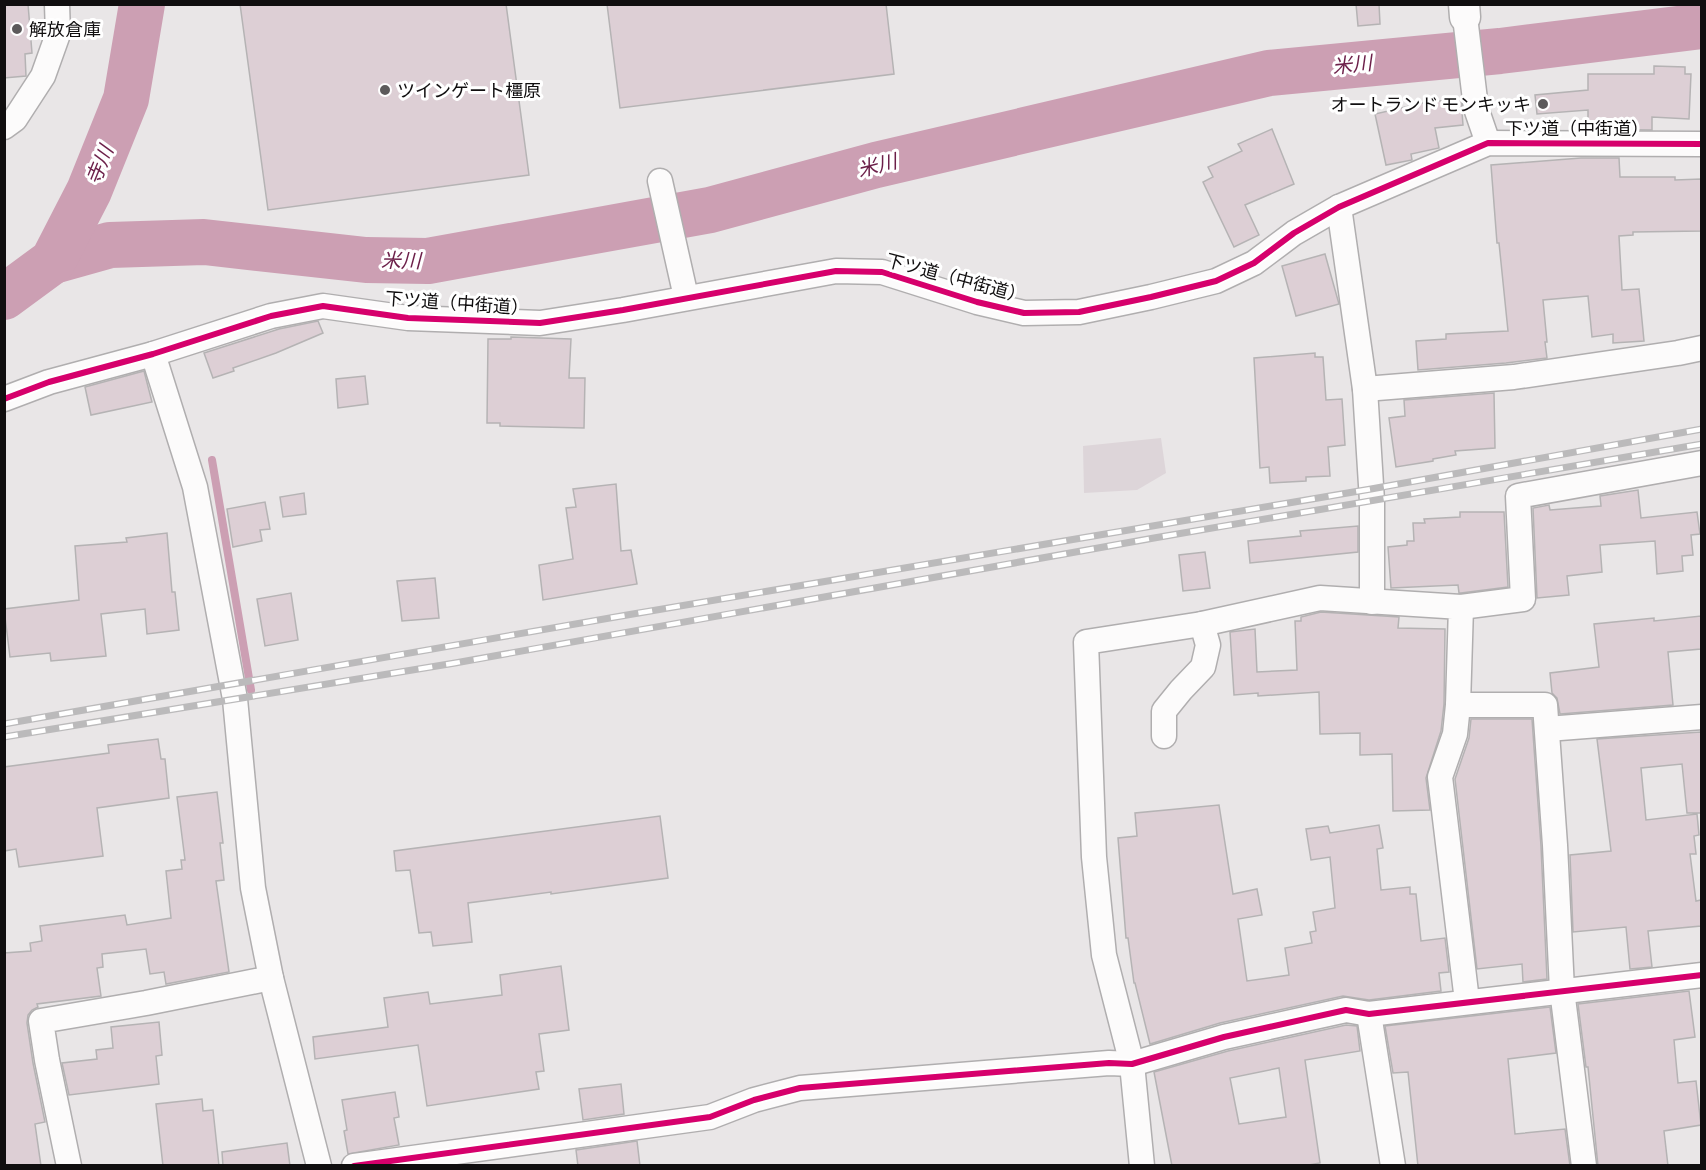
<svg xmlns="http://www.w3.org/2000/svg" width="1706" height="1170" font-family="'Asap Condensed','Noto Sans JP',sans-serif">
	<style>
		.built { fill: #ddd5d9 }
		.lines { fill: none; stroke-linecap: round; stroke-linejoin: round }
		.stream { stroke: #cc9fb3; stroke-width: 8 }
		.river { stroke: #cc9fb3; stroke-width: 46 }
		.building { fill: #ddcfd5; stroke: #b5b3b4; stroke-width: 1.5; fill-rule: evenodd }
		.minor-casing { stroke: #b0aeaf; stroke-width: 27 }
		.tertiary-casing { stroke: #b0aeaf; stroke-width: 33 }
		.minor { stroke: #fcfbfb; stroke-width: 24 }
		.tertiary { stroke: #fcfbfb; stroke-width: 30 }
		.rail-casing { stroke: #bbbabb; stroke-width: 7 }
		.rail { stroke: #fff; stroke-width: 4.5; stroke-dasharray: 14; stroke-linecap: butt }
		.cycleway-casing { stroke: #fff; stroke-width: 10 }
		.cycleway { stroke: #d6006c; stroke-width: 6 }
		.poi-dot { fill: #5c5a5b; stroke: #fff; stroke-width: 2 }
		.labels { text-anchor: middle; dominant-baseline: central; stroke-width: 6; stroke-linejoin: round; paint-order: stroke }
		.poi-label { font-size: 18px; fill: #100e0f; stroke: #fff; text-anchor: start }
		.street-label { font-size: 18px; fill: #100e0f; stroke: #fff }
		.water-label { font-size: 20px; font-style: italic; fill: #6c1f49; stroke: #fff }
	</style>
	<rect width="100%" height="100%" fill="#e9e6e7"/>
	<path class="built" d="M1161,438L1166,473L1137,490L1084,493L1083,446Z"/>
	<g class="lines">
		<path class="stream" d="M212,460L251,690"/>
		<g class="river">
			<path d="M53,261L110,245L204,242L366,260L428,261L710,210L876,165L1269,73L1500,51L1702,26"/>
			<path d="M4,297L53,261L89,191L126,99L142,4"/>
		</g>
	</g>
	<g class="building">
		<path d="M4,4H28L32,53L25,54L26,76L4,78Z"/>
		<path d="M240,4H506L529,175L268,210Z"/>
		<path d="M607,4H886L894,74L620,108Z"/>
		<path d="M1356,4H1379L1380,24L1358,26Z"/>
		<path d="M1654,66L1685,67V74H1691L1689,119L1652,117V130L1588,129V110L1537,114L1535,95L1588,90V74H1654Z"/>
		<path d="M1461,99L1463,125L1435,128L1439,148L1411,154L1412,160L1386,165L1375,114L1427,102Z"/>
		<path d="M1272,129L1294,184L1245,205L1259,235L1234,247L1203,182L1213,177L1208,167L1242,151L1238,144Z"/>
		<path d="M1581,158H1619L1620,177H1675V180L1701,179V231L1633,232V235L1619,236L1622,290L1639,289L1644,341L1613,343V334L1592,337L1588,296L1543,300L1547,342H1545L1547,358L1506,363L1418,370L1416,341L1446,339V334L1508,331L1499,243H1497L1491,165Z"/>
		<path d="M1325,254L1339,304L1296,316L1282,266Z"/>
		<path d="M318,321L323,333L276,353L233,368L234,371L213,378L204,353L279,329Z"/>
		<path d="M511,337L571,339L569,378H585L584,428L500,426V423H487L488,339H511Z"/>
		<path d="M1315,353V357H1323L1326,400L1342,399L1345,445L1328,447L1330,476L1306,477V481L1270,483L1269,467L1260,468L1254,358Z"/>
		<path d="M144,371L152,402L91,415L85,387Z"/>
		<path d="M365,376L368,404L338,408L336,379Z"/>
		<path d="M1494,393L1495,448L1455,451L1456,455L1433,459V461L1396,467L1389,418L1405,416L1404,400Z"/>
		<path d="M616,484L621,551L631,550L637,584L543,600L539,565L573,559L566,508L576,507L573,489Z"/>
		<path d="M1638,490L1641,518L1697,512L1700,534L1691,535L1693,555L1682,556L1683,571L1657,574L1655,541L1600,545L1602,572L1567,576L1569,595L1537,598L1533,508L1549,505L1550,510L1601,506L1600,496Z"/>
		<path d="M304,493L306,514L283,517L280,497Z"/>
		<path d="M265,502L270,529L260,530L262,541L233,547L227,509Z"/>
		<path d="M1460,512H1504L1508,587L1461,593H1459L1458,585L1391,588L1388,547L1407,545V541H1414L1413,523H1425L1424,519L1460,517Z"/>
		<path d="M1358,526V552L1250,563L1248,541L1301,536L1300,531Z"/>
		<path d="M167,533L172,592H175L179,630L147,634L145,609L101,614L106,656L51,661L50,653L10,657L4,609L79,600L75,546L127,542L126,538Z"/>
		<path d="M1205,552L1210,588L1183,591L1179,555Z"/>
		<path d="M435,578L439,618L402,621L397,581Z"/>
		<path d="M291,593L298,640L265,646L257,599Z"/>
		<path d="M1321,612L1399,617L1398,628L1445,629L1444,704L1441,731L1426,778L1430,810L1393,811L1392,754L1360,755V733L1320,734L1319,692L1258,696V693L1234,695L1230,632L1255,629L1257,672L1297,670L1295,621H1301V617Z"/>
		<path d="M1701,616V649L1668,652L1673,705L1560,714L1557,698L1552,693L1550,673L1599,667L1594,624L1654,618V621Z"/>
		<path d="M1471,719H1532L1541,846L1547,979L1523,982L1522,964L1477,969L1455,779L1469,738Z"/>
		<path d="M1701,732V813H1687L1682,764L1641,768L1646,820L1697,814L1699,835L1694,836L1696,854H1690L1696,901L1701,900V926L1648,931L1652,967L1630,969L1626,927L1573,932L1570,855L1611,851L1597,739Z"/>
		<path d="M158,739L161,759H165L169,798L97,808L103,856L19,867L16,849L4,851V767L109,753L108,745Z"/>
		<path d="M217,792L223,843H220L224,880L216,881L229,972L166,984L164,972L150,974L146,949L102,954L103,967L97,968L101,996L37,1004L38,1007L32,1010L28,1015L27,1023L33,1063L45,1122L35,1124L41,1166H4V953L31,951L30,943L42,941L40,926L125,915L127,925L171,918L166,871L182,869L181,860H185L177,797Z"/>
		<path d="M1219,805L1233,894L1257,889L1262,915L1238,919L1247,981L1289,975L1285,948L1312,943L1310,932L1316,931L1313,912L1335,908L1330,857L1311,860L1306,829L1328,826L1330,833L1379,825L1383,848L1377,849L1381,890L1410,887V894H1416L1421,941L1445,938L1449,972L1439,973L1441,991L1369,1000L1343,996L1220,1023L1150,1044L1135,983H1134L1128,938H1126L1118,838L1137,836L1135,813Z"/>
		<path d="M660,816L668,878L551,894V892L468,903L472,942L433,946L431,932L419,933L410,870L396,871L394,851Z"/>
		<path d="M561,966L569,1030L539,1034L544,1071L536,1072L539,1089L427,1106L418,1045L315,1059L313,1037L388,1027L384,998L428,992L430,1004L502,995L500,975Z"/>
		<path d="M1689,991L1695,1037L1674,1040L1678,1083L1696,1081L1701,1125L1664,1131L1668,1166H1598L1588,1067H1586L1578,1004Z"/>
		<path d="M1550,1007L1556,1053L1508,1059L1515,1134L1565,1129L1570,1166H1418L1408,1072L1393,1073L1385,1026Z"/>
		<path d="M159,1022L162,1055L156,1056L159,1084L69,1095L62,1063L97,1059L96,1050L113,1048L111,1027Z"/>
		<path d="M1346,1025L1357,1026L1360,1051L1305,1060L1320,1163L1303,1166H1172L1154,1072L1228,1051ZM1279,1068L1286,1117L1239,1124L1230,1078Z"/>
		<path d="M621,1084L624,1114L583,1120L579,1089Z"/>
		<path d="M395,1092L399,1117L394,1118L399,1145L348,1154L344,1131L347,1130L342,1100Z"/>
		<path d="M202,1099L203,1111L213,1110L219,1166H163L156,1104Z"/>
		<path d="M637,1141L640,1166H578L576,1150Z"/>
		<path d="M287,1143L290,1166H223L222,1152Z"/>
	</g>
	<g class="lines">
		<defs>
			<g id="minor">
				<path d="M1465,17L1476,108L1488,143"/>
				<path d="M4,127L15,119L43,76L58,34L57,4"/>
				<path d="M660,181L686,297"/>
				<path d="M1339,207L1365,389L1372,501V602"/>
				<path d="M153,354L195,487L235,699L253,888L271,978L319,1166"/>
				<path d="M1365,389L1514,377L1678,353L1702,348"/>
				<path d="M4,399L49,382L153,354L271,316L323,306L408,318L540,323L623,310L836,271L882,272L977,302L1024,313L1079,312L1151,297L1216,281L1254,263L1294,233L1339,207L1488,143L1702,144"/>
				<path d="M1461,607L1523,599L1518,496L1702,463"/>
				<path d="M1458,705H1545L1555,845L1562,990L1584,1166"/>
				<path d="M1547,729L1702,717"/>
				<path d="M1164,736V711L1181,690L1203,667L1208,645L1202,624L1320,598L1461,607L1458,705L1455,734L1440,777L1467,1001"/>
				<path d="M1369,1014L1393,1166"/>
				<path d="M69,1166L47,1060L41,1021L146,1003L271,978"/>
				<path d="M354,1166L710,1117L754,1100L800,1088L1109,1063L1132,1064L1224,1037L1346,1010L1369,1014L1702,975"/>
				<path d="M1142,1166L1132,1064L1104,955L1094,857L1086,642L1202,624"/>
			</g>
			<path id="tertiary" d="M1464,4L1465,17"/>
		</defs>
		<use href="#minor" class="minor-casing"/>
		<use href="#tertiary" class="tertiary-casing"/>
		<use href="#minor" class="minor"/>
		<use href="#tertiary" class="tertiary"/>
		<defs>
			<g id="rail">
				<path d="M4,724L627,615L1371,489L1702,429"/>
				<path d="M4,737L455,663L1154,538L1702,444"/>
			</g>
		</defs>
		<use href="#rail" class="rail-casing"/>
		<use href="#rail" class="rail"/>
		<defs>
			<g id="cycleway">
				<path d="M4,399L49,382L153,354L271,316L323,306L408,318L540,323L623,310L836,271L882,272L977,302L1024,313L1079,312L1151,297L1216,281L1254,263L1294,233L1339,207L1488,143L1702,144"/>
				<path d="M354,1166L710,1117L754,1100L800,1088L1109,1063L1132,1064L1224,1037L1346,1010L1369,1014L1702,975"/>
			</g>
		</defs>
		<use href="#cycleway" class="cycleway-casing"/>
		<use href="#cycleway" class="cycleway"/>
	</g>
	<g class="poi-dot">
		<circle cx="17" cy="29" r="6"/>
		<circle cx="385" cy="90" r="6"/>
		<circle cx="1543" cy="104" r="6"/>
	</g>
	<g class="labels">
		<g class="poi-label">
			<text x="29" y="29">解放倉庫</text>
			<text x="397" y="90">ツインゲート橿原</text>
			<text x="1531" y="104" text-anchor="end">オートランド モンキッキ</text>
		</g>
		<g class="street-label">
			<text x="1577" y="128">下ツ道（中街道）</text>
			<text transform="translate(956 278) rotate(15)">下ツ道（中街道）</text>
			<text transform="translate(457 303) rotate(4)">下ツ道（中街道）</text>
		</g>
		<g class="water-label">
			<text transform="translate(1352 64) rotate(-6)">米川</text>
			<text transform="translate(99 165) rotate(-68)">寺川</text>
			<text transform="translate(877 165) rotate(-14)">米川</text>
			<text transform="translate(401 260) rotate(1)">米川</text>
		</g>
	</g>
	<rect width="1706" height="1170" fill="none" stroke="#100e0f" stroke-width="12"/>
</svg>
